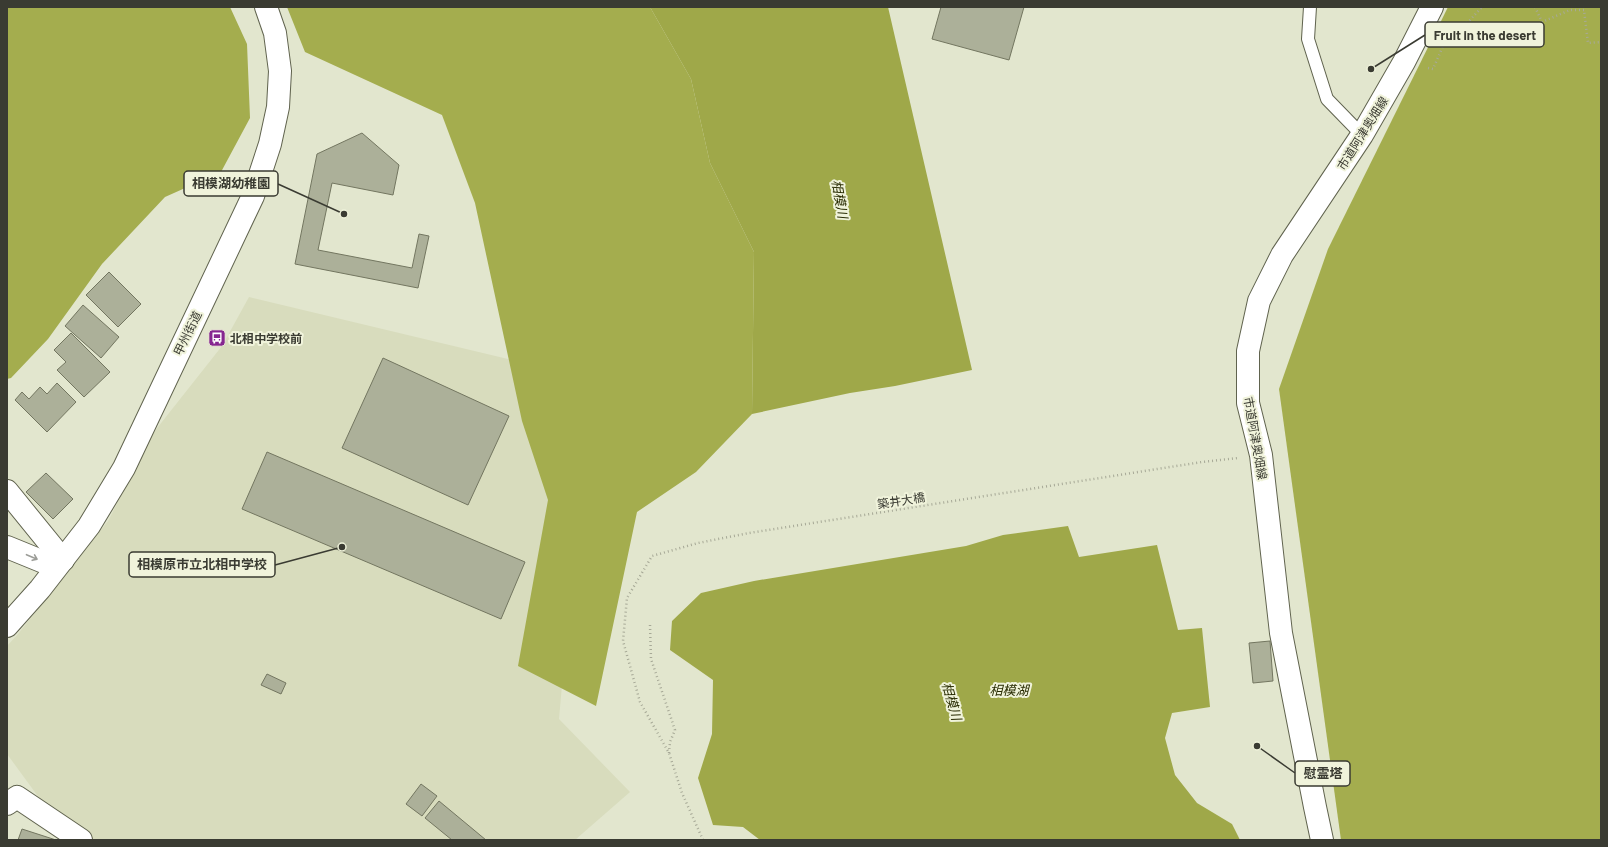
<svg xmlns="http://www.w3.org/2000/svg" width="1608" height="847" font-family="Barlow,'Noto Sans JP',sans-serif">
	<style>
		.built { fill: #d8dcbd }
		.forest { fill: #a4ad4e }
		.water { fill: #9fa849 }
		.building { fill: #acb099; stroke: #737660 }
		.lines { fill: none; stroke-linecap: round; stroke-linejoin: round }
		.lane-casing { stroke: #60634e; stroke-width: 14 }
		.street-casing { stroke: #60634e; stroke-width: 24 }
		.secondary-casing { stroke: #60634e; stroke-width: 24 }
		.highway-casing { stroke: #60634e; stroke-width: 24 }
		.path { stroke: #a7a997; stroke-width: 2.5; stroke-dasharray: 1 3; stroke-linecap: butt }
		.lane { stroke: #fff; stroke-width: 12 }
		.street { stroke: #fff; stroke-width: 22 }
		.secondary { stroke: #fff; stroke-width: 22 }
		.highway { stroke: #fff; stroke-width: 22 }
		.oneway { stroke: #9c9d98 }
		.labels { text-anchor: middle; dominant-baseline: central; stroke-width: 4; stroke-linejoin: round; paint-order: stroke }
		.street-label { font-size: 12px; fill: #3a3b32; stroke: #f0f3db }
		.poi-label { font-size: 12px; font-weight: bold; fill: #3a3b32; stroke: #f0f3db; text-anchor: start }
		.water-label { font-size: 13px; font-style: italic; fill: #292c03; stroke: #f0f3db }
		.leader { fill: none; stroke: #3a3b32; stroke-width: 1.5 }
		.callout-dot { fill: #3a3b32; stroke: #f0f3db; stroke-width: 1.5 }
		.callout { fill: #f0f3db; stroke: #3a3b32; stroke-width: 1.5 }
		.callout-label { font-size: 13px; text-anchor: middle; font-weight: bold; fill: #3a3b32 }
	</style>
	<rect width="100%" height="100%" fill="#e2e6ce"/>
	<path class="built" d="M249,297L567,373V628L559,719L630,792L575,840H94L48,810L7,754V646L18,634L108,521L154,432L222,346Z"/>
	<g class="forest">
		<path d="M7,7H230L247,44L250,118L221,172L165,197L102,264L48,339L11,378L7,379Z"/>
		<path d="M287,7H650L691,79L710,163L754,252L752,414L696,472L637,512L596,706L518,666L548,500L522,421L475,203L442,115L305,52Z"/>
		<path d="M1448,7H1601V840H1341L1279,389L1328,249Z"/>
	</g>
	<g class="water">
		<path d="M650,7H888L972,370L895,386L850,393L752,414L754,252L710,163L691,79Z"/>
		<path d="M1068,526L1079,557L1157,545L1178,630L1202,628L1210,707L1172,713L1165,738L1175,775L1197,803L1232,824L1240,840H760L743,827L713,825L698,778L712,734L713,680L670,650L672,621L701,593L754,581L966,546L1003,535Z"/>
	</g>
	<g class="building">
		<path d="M941,7H1024L1009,60L932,39Z"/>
		<path d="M362,133L399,165L393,195L332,183L318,250L412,268L419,234L429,236L418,288L295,264L317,154Z"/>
		<path d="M109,272L141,304L118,327L86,295Z"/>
		<path d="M83,305L119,337L101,358L65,326Z"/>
		<path d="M71,333L110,372L84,397L57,370L66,362L54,350Z"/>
		<path d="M383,358L509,416L468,505L342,448Z"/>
		<path d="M57,383L76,402L47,432L15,400L22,392L29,399L40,387L47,394Z"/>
		<path d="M267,452L525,562L501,619L242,509Z"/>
		<path d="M46,473L73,499L53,519L26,492Z"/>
		<path d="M1270,641L1273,681L1253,683L1249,643Z"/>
		<path d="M267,674L286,683L281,694L261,685Z"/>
		<path d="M421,784L437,796L422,816L406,804Z"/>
		<path d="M439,801L486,840H452L425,818Z"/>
		<path d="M22,829L56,840H18Z"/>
	</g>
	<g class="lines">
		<defs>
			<path id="lane" d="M1310,7L1308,39L1327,99L1362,135"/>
			<g id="street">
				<path d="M7,491L63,560"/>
				<path d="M7,547L56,567"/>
				<path d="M7,804L17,797L81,840"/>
			</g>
			<path id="secondary" d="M1322,840L1315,807L1281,633L1261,455L1248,403V351L1259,301L1282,255L1362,135L1404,62L1432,7"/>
			<path id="highway" d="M7,626L40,589L89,526L124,468L253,196L270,144L278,107L280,71L275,33L266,7"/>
		</defs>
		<use href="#lane" class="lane-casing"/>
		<use href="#street" class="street-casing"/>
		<use href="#secondary" class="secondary-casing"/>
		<use href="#highway" class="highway-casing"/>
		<g class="path">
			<path d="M1535,7L1542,22L1570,10H1584L1588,43L1601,42"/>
			<path d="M1428,68L1433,69L1447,37L1470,20L1482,7"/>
			<path d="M650,625L651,659L675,730L670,742L669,753"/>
			<path d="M703,840L682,793L669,753L640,702L623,641L627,598L652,556L698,543L749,533L1202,462L1238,458"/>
		</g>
		<use href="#lane" class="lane"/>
		<use href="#street" class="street"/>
		<use href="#secondary" class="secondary"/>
		<use href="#highway" class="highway"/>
	</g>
	<defs><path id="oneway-shaft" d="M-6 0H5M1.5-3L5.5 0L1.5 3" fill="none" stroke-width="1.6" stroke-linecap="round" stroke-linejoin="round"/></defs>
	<use class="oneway" href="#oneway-shaft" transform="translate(32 557) rotate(23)"/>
	<defs>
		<symbol id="bus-square" viewBox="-11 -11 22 22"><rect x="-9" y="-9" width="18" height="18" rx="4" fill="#862690" stroke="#f0f3db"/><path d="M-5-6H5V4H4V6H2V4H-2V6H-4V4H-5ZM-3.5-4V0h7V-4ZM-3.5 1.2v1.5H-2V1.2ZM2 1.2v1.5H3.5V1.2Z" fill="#fff"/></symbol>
	</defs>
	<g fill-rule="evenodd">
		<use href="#bus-square" x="207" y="328" width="20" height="20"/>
	</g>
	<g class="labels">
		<g class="street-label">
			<text transform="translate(1362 133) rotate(-58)">市道阿津奥畑線</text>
			<text transform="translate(187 333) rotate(-64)">甲州街道</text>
			<text transform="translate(1256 438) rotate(80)">市道阿津奥畑線</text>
			<text transform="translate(901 500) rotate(-9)">築井大橋</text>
		</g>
		<g class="poi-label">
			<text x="230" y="338">北相中学校前</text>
		</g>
		<g class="water-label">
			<text transform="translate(840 199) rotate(80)">相模川</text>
			<text x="1009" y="690">相模湖</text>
			<text transform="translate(952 701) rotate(74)">相模川</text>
		</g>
	</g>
	<path class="leader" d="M1371 69L1425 35M344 214L278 184M342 547L275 565M1257 746L1295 773"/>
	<g class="callout-dot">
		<circle cx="1371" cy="69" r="4"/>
		<circle cx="344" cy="214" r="4"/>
		<circle cx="342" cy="547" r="4"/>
		<circle cx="1257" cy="746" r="4"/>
	</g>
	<g class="callout">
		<rect x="1425" y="22" width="119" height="25" rx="4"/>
		<rect x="184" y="171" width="94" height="25" rx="4"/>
		<rect x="129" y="552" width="146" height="25" rx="4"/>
		<rect x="1295" y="761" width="55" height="25" rx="4"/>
	</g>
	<g class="callout-label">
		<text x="1485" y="40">Fruit in the desert</text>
		<text x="231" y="188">相模湖幼稚園</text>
		<text x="202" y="569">相模原市立北相中学校</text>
		<text x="1323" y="778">慰霊塔</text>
	</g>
	<rect width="1608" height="847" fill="none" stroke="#3a3b32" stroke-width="16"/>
</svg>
